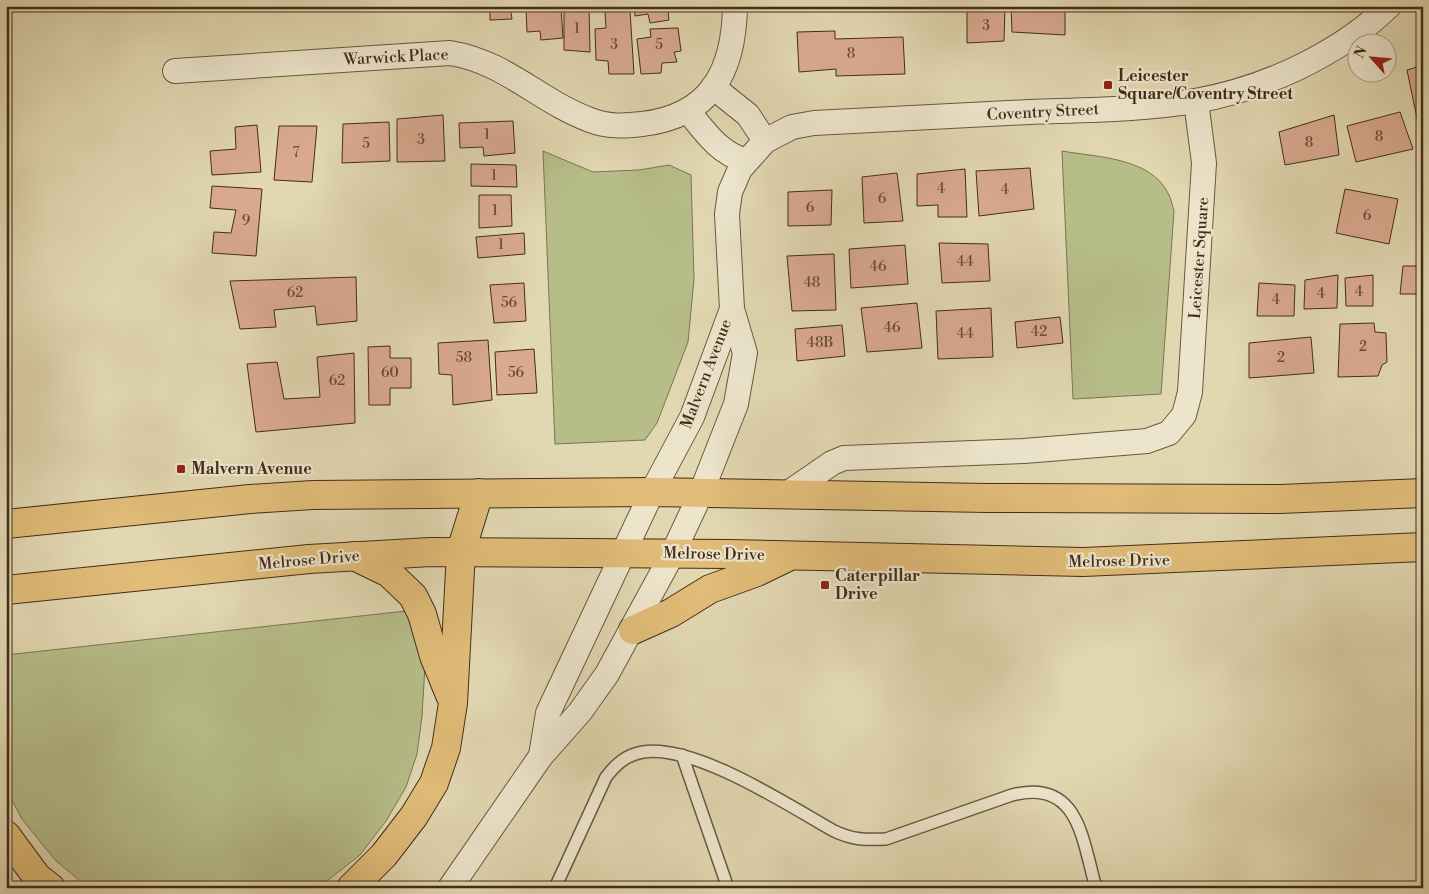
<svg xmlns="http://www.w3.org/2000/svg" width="1429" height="894" font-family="'Libre Bodoni',serif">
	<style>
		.green { fill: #b6bd89; stroke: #7d7451 }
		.building { fill: #d9a990; stroke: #442c19 }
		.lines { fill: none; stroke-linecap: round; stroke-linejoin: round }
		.service-casing { stroke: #6b573f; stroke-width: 14 }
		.minor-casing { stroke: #6b573f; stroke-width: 26 }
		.primary-casing { stroke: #442c19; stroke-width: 30 }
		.motorway-casing { stroke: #442c19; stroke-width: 30 }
		.service { stroke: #ece5cc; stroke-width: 11 }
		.minor { stroke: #ece5cc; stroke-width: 24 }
		.primary { stroke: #e0bc78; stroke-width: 28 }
		.motorway { stroke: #e0bc78; stroke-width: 28 }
		.poi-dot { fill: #8f2418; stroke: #ece5cc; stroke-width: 2 }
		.labels { text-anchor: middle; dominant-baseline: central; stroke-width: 4.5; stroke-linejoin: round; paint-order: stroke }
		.number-label { font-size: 14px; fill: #694b37 }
		.street-label { font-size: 16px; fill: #442c19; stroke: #ece5cc }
		.poi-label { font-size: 16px; font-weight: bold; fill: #442c19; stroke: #ece5cc; text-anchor: start }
	</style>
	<rect width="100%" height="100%" fill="#e1d7b1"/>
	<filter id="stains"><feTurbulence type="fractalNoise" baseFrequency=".004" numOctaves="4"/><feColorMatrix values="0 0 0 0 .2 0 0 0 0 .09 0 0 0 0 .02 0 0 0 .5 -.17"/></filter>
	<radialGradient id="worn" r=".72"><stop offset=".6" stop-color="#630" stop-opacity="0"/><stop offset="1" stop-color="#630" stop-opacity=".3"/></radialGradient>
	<g class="green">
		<path d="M543,151L593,172L639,170L669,165L691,175L694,279L688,342L657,423L645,440L555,444Z"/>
		<path d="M1062,151C1095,157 1150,157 1168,193C1171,198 1172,205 1174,211L1161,394L1073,399Z"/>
		<path d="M406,611L425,666L422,716L417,754L406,787L386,821L360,855L318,888H90L85,885L55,860L22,819L6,789V655Z"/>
	</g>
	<g class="building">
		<path d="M313,6H372V10H314Z"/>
		<path d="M463,6H510L512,19L490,20V9L463,12Z"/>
		<path d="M564,6L589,7L590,52L564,50Z"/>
		<path d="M634,6H678V11L668,12L669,20L650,23L648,14L635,16Z"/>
		<path d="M955,6H1005L1004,41L967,43V10H955Z"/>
		<path d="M1011,6H1065V35L1012,32Z"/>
		<path d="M561,8L563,38L541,40L540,31L527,32L526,9Z"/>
		<path d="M630,11L634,74H609L608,61L596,60L595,29L606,28L605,12Z"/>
		<path d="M678,28L681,51L674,52L677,62L662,63L661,73L641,74L637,39L651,37L650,29Z"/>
		<path d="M835,31V39L903,37L905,74L836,76V69L799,72L797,32Z"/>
		<path d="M1423,65V133H1420L1407,70Z"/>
		<path d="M1400,112L1413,149L1356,162L1347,126Z"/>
		<path d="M443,115L445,161L397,162V119Z"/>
		<path d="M1334,115L1339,155L1285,165L1279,132Z"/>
		<path d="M513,121L515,153L484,156L483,147L460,148L459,123Z"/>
		<path d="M389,122L390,161L342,163L343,124Z"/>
		<path d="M257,125L261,172L212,175L210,151L236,149L235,127Z"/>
		<path d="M279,126H317L312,182L274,180Z"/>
		<path d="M471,164L516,165L517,187L471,186Z"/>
		<path d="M1030,168L1034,209L979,216L976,171Z"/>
		<path d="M965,169L967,217H938V205L917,206V174Z"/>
		<path d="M897,173L903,221L864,223L862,177Z"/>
		<path d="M212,186L262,189L256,256L212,253L214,232L231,233L236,210L210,208Z"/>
		<path d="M1345,189L1398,199L1389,244L1336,233Z"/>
		<path d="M832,190L831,225L788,226V192Z"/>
		<path d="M479,195H511L512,226L479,228Z"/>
		<path d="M524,233L525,254L478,258L476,237Z"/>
		<path d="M939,243L988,244L990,281L942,283Z"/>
		<path d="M905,245L908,284L851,288L849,249Z"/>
		<path d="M834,254L836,310L792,311L787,256Z"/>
		<path d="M1403,266H1423V294H1400Z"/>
		<path d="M1338,275L1337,308L1304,309L1305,280Z"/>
		<path d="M1373,275V306H1346L1345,278Z"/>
		<path d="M356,277L357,321L317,325L315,306L274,310L276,327L240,329L230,281Z"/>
		<path d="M524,283L526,321L494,323L490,285Z"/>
		<path d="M1259,283L1295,285L1294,316H1257Z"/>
		<path d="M917,303L922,348L867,352L861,308Z"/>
		<path d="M991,308L993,357L938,359L936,311Z"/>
		<path d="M1060,317L1063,343L1017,348L1015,322Z"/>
		<path d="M1374,323L1375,332L1386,333L1387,362L1382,365L1378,376L1338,377L1340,324Z"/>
		<path d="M842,325L845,356L797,361L795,329Z"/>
		<path d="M1311,337L1314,373L1249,378V343Z"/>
		<path d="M488,340L492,400L453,405L452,375L439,374L438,343Z"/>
		<path d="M390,346V358H411V388H390V405H369L368,347Z"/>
		<path d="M534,349L537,393L497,395L495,352Z"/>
		<path d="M354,353L355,423L256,432L247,364L277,362L284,399L320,397L317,357Z"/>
	</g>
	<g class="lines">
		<defs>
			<g id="service">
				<path d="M682,755L728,888"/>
				<path d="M555,888L606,777C616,764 626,755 643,752C695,744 788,805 834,831C853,840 865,840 886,839L1012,795C1079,778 1082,839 1096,888"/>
			</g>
			<g id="minor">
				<path d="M175,71L450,53C506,62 539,101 590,120C608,127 624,126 642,124C711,116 734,71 735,6"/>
				<path d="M713,87L748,115L765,141"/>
				<path d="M688,111C705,132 719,153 746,161"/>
				<path d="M784,496L832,463L844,458L1024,451L1147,441L1169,433L1184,415L1190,392L1204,163L1196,101"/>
				<path d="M541,756L548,713L652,492L692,417L732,309"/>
				<path d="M450,888L541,756L580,712L607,674L673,553L701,493L736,404L745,353L732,309L727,214L730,192L740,169L765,141L792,127L814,123C886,119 957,116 1029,112C1084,110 1141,110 1195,101C1264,89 1338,55 1389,6"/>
			</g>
			<g id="primary">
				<path d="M6,524L250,499L313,495L652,492L987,498L1280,499L1423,493"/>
				<path d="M6,590L309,559L431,552L730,554L1083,562L1423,547"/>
				<path d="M633,630L671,613L710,589L757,572L786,558"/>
			</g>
			<g id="motorway">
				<path d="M354,556L389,573L413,596L422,614L434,656L450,695"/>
				<path d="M6,835L37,877L51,888"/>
				<path d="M351,888L384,855L414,816L434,783L446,748L453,703L461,551L479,493"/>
			</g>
		</defs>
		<use href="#service" class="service-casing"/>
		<use href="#minor" class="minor-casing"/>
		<use href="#primary" class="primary-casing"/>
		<use href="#motorway" class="motorway-casing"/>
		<use href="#service" class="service"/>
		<use href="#minor" class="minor"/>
		<use href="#primary" class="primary"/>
		<use href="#motorway" class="motorway"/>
	</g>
	<g class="poi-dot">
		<rect x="1103" y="80" width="10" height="10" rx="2.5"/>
		<rect x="176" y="464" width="10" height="10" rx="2.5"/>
		<rect x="820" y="580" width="10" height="10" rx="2.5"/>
	</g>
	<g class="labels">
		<g class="number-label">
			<text x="986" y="26">3</text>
			<text x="577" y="29">1</text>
			<text x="614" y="45">3</text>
			<text x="659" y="45">5</text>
			<text x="851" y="54">8</text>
			<text x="487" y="135">1</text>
			<text x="1379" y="137">8</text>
			<text x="421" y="140">3</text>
			<text x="1309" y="143">8</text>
			<text x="366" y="144">5</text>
			<text x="296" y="153">7</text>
			<text x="494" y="176">1</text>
			<text x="941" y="189">4</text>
			<text x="1005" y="190">4</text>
			<text x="882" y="199">6</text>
			<text x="810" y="208">6</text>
			<text x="495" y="211">1</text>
			<text x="1367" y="216">6</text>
			<text x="246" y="221">9</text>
			<text x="501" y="245">1</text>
			<text x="965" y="262">44</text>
			<text x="878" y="267">46</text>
			<text x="812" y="283">48</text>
			<text x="1359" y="292">4</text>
			<text x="295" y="293">62</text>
			<text x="1321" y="294">4</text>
			<text x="1276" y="300">4</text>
			<text x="509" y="303">56</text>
			<text x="892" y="328">46</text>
			<text x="1039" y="332">42</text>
			<text x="965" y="334">44</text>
			<text x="820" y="343">48B</text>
			<text x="1363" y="347">2</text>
			<text x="464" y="358">58</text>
			<text x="1281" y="358">2</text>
			<text x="390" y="373">60</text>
			<text x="516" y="373">56</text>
			<text x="337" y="381">62</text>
		</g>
		<g class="street-label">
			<text transform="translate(396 57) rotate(-3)">Warwick Place</text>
			<text transform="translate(1043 112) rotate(-3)">Coventry Street</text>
			<text transform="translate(1199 258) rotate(-86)">Leicester Square</text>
			<text transform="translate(706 374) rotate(-69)">Malvern Avenue</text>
			<text transform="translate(714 554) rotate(1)">Melrose Drive</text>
			<text transform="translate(309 560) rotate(-5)">Melrose Drive</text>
			<text transform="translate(1119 561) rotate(-1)">Melrose Drive</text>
		</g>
		<g class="poi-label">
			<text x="1118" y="76">Leicester<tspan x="1118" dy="18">Square/Coventry Street</tspan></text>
			<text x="191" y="469">Malvern Avenue</text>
			<text x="835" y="576">Caterpillar<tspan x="835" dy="18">Drive</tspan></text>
		</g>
	</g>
	<rect width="1429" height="894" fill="none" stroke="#e1d7b1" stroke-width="25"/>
	<rect x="8" y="8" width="1414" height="879" fill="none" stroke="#442c19" stroke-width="2.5"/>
	<rect x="12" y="12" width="1404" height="869" fill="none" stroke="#442c19"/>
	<g transform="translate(1372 58) rotate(297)"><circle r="24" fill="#ece5cc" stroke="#a99b84"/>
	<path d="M0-4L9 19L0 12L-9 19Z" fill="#8f2418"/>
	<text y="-8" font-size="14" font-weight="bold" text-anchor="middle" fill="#442c19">N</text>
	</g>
	<rect width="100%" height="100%" filter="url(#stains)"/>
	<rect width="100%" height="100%" fill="url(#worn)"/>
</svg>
